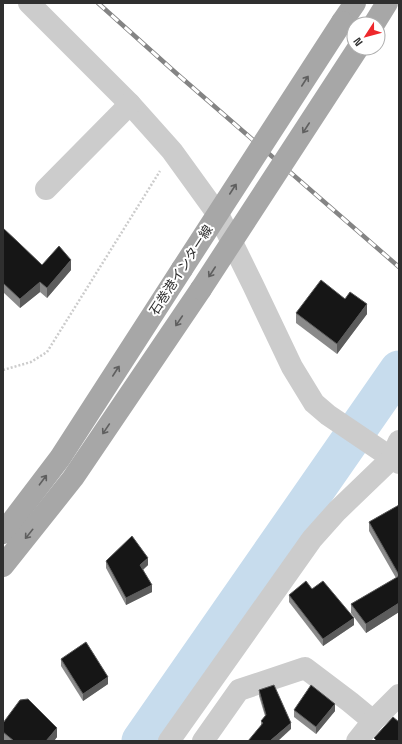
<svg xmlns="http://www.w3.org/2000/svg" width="402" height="744" font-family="'Space Grotesk','Noto Sans JP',sans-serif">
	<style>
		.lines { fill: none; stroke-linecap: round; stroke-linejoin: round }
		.river { stroke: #c7dced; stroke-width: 39 }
		.path { stroke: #ccc; stroke-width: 2.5; stroke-dasharray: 2 2; stroke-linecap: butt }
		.minor { stroke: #ccc; stroke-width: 22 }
		.major { stroke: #a7a7a7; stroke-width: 22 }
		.rail-casing { stroke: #848484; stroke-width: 4.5 }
		.rail { stroke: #fff; stroke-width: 3; stroke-dasharray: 9; stroke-linecap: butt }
		.major-bridge { stroke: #a7a7a7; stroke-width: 22 }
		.wall { fill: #8a8a8a }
		.shaded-wall { fill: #5c5c5c }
		.building { fill: #161616; stroke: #5c5c5c }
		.oneway { stroke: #5f5f5f }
		.labels { text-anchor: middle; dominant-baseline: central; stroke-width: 4; stroke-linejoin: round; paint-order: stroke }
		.street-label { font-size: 13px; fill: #2f2f2f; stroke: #fff }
	</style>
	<rect width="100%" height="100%" fill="#fff"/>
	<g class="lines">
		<path class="river" d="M141,741L399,370"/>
		<path class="path" d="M3,370L31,362L47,352L160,171"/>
		<g class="minor">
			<path d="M29,3L130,104L172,151L219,216L253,285L292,367L314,403L328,415L399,463"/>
			<path d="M46,189L130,104"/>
			<path d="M169,741L312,539L337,511L391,459L399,441"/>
			<path d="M203,741L239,690L305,668L350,702L373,721"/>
			<path d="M357,741L373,721L399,695"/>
		</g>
		<g class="major">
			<path d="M342,22L355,3"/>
			<path d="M374,24L387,3"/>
			<path d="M3,533L60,458L182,269"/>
			<path d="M3,566L73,478L201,289"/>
		</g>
		<defs>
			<path id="rail" d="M98,3L176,73L399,267"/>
		</defs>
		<use href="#rail" class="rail-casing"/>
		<use href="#rail" class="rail"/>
		<g class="major-bridge">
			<path d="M182,269L342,22"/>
			<path d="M201,289L358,48"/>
		</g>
	</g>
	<g class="wall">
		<path d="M3,228L42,265L71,270L47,298L40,292L20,308L3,292Z"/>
		<path d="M345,299L367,314L337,354L296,323V313Z"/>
		<path d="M399,505V612L366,633L351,613V604L396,578L369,531V522Z"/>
		<path d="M106,561L148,565L143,570L152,592L126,605L106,568Z"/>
		<path d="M312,589L354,625L323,646L289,602V595Z"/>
		<path d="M61,659L108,684L83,701L61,666Z"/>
		<path d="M259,690L291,729L261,726V721L265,716L259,696Z"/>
		<path d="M294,710L335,711L316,734L294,717Z"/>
		<path d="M3,723L57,737L54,741H3Z"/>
	</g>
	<g class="shaded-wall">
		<path d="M71,260V270L47,298V288Z"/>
		<path d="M40,282V292L20,308V299Z"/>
		<path d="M367,304V314L337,354V344Z"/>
		<path d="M148,558V565L140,572V565Z"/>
		<path d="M152,585V592L126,605V598Z"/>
		<path d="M399,603V612L366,633V624Z"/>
		<path d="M354,618V625L323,646V639Z"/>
		<path d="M108,677V684L83,701V694Z"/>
		<path d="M335,704V711L316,734V727Z"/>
		<path d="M291,723V729L278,741H270Z"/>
		<path d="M57,728V737L54,741H46Z"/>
	</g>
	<g class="building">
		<path d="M3,228L19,243L42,265L59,246L71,260L47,288L40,282L20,299L3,283Z"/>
		<path d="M321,280L345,299L350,292L367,304L337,344L296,313Z"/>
		<path d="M399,505V575L369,522Z"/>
		<path d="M132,536L148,558L140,565L152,585L126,598L106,561Z"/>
		<path d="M399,576V603L366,624L351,604Z"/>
		<path d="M306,581L312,589L323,581L354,618L323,639L289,595Z"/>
		<path d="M86,642L108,677L83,694L61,659Z"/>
		<path d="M274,685L291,723L270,741H248L263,723L261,721L266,715L259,690Z"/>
		<path d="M311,685L335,704L316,727L294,710Z"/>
		<path d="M28,699L57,728L46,741H14L3,732V723L20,700Z"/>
		<path d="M393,717L399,722V741H377L374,738Z"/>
	</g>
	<defs><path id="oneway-shaft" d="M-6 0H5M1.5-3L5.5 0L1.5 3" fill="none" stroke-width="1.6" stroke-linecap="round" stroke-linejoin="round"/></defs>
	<g class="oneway">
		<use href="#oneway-shaft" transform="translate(305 81) rotate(-57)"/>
		<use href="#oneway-shaft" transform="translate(306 128) rotate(123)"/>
		<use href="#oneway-shaft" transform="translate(233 189) rotate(-57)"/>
		<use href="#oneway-shaft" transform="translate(212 272) rotate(123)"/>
		<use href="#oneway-shaft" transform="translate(179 321) rotate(124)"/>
		<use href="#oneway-shaft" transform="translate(116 371) rotate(-57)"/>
		<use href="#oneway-shaft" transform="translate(106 429) rotate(124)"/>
		<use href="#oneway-shaft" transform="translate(43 480) rotate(-53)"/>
		<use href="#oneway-shaft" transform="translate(29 534) rotate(129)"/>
	</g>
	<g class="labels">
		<g class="street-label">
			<text transform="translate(181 270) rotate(-57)">石巻港インター線</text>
		</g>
	</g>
	<rect width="402" height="744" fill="none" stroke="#2f2f2f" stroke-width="8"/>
	<g transform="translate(366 36) rotate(234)"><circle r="19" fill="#ffffff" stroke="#acacac"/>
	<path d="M0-3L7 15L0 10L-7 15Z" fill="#ee282c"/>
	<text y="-6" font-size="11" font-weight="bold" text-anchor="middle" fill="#2f2f2f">N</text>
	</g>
</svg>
